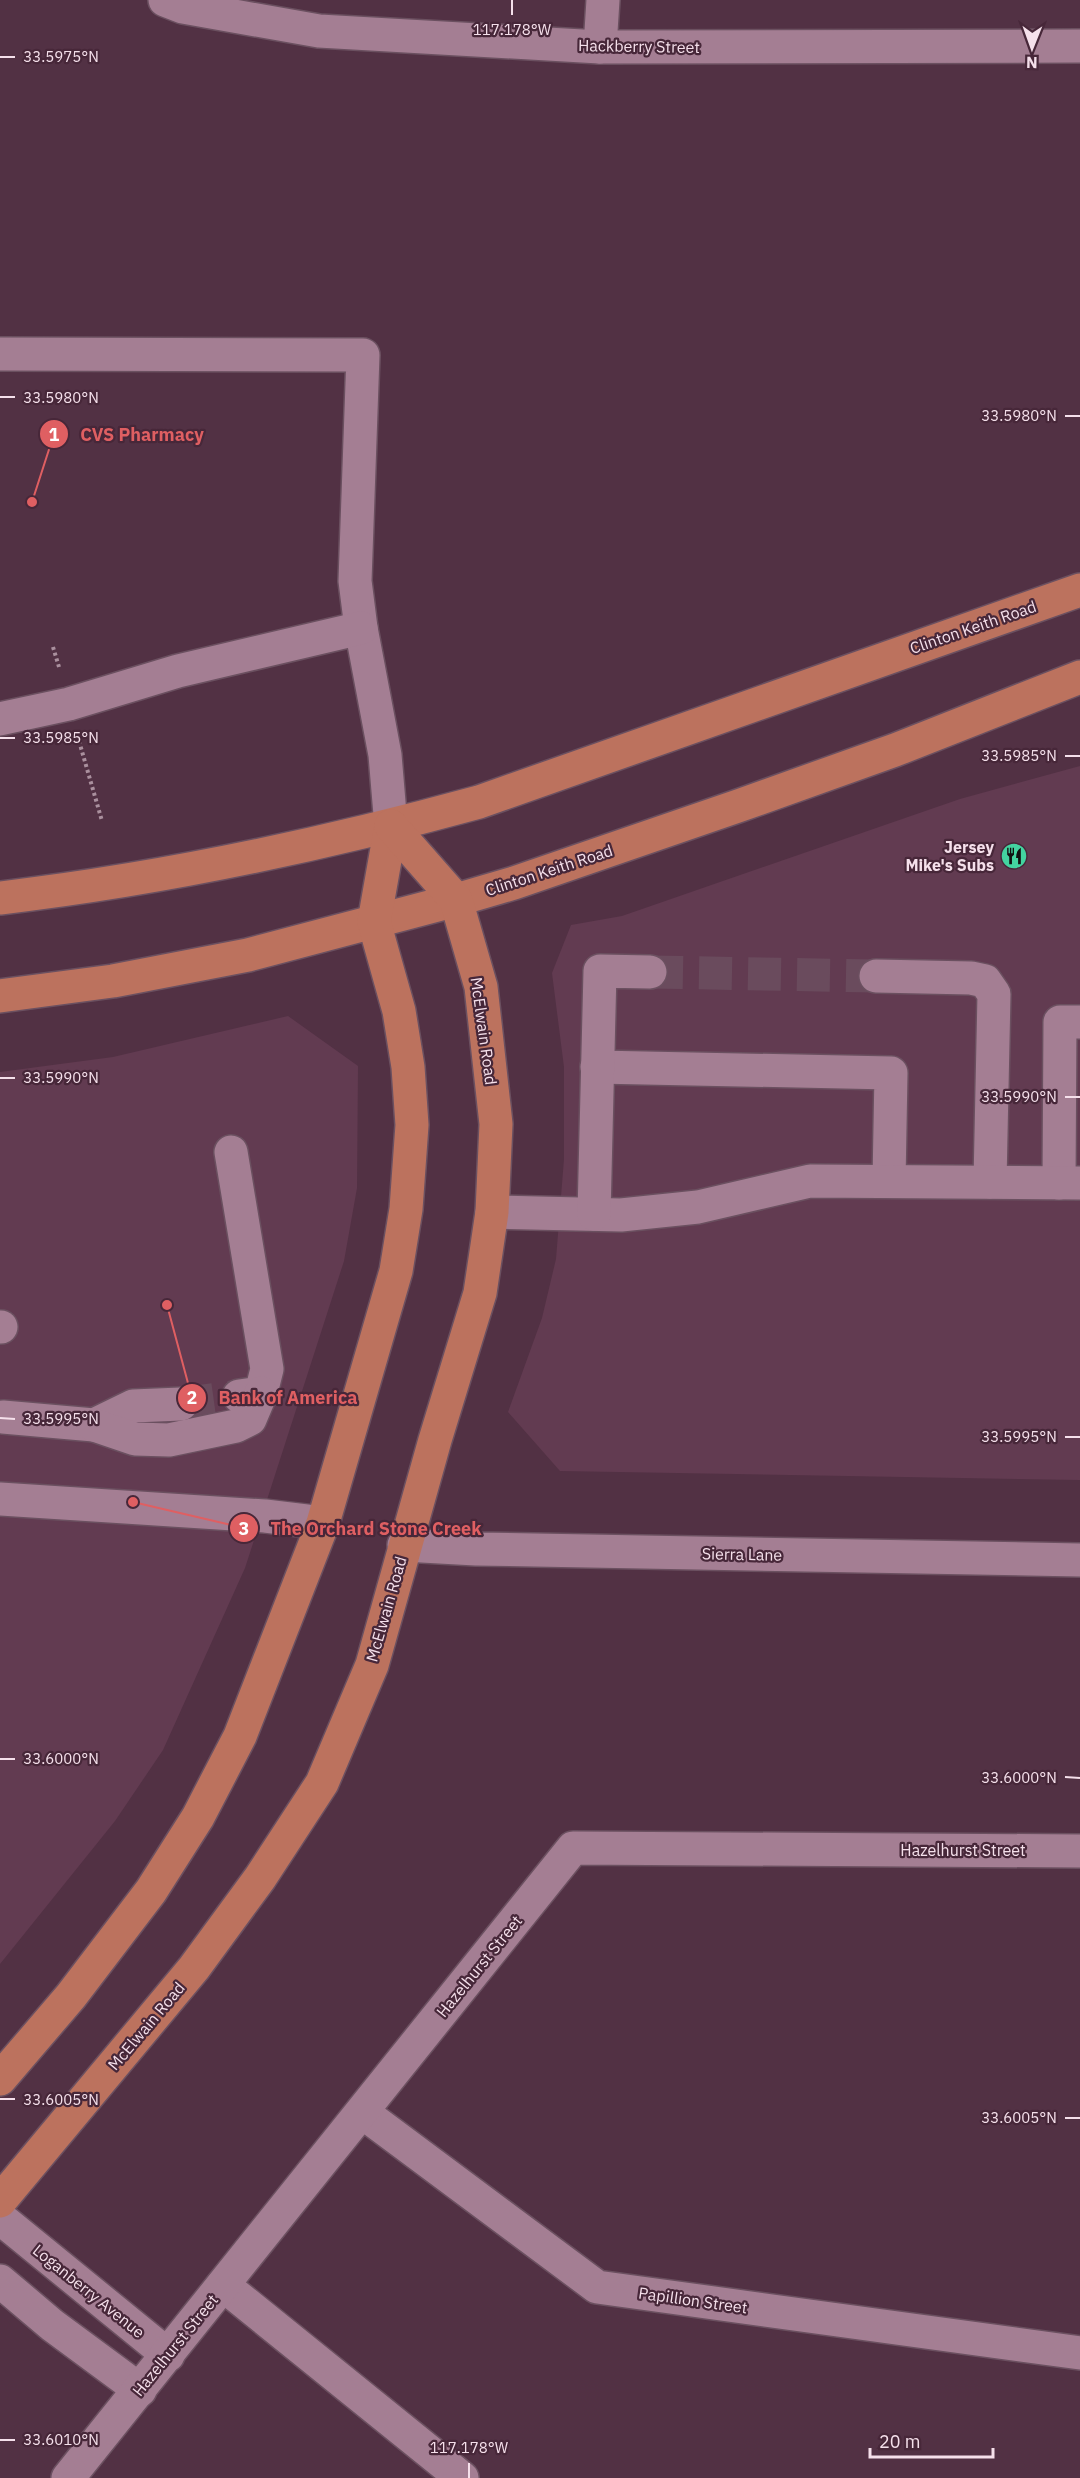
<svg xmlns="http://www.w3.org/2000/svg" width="1080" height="2478" font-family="'IBM Plex Sans',sans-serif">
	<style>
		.built { fill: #623b51 }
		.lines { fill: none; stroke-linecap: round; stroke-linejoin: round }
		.minor-tunnel { stroke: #6a4b5d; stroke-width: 33; stroke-dasharray: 33 16; stroke-linecap: butt }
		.minor-casing { stroke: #6b5060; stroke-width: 36 }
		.major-casing { stroke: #6b5060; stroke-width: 36 }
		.path { stroke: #aa909e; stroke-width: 4; stroke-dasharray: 3 3; stroke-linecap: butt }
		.minor { stroke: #a47e93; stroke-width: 33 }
		.major { stroke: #bc725e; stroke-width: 33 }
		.ticks { fill: none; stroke: #f5e0eb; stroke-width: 2 }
		.labels { text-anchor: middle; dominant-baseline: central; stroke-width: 4.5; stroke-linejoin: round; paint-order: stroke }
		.street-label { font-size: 16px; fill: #f5e0eb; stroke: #472739 }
		.poi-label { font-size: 16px; font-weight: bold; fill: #f5e0eb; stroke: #472739; text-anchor: end }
		.ticks-label { font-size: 15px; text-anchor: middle; fill: #f5e0eb; stroke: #472739; stroke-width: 4.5; stroke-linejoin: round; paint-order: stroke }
		.leader { fill: none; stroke: #df5f62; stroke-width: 2 }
		.callout-dot { fill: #df5f62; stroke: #472739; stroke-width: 2 }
		.mark-label { font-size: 18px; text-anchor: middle; font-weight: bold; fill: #fff }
		.callout-label { font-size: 18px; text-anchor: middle; font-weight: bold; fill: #df5f62; stroke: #472739; stroke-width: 4.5; stroke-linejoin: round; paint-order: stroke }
	</style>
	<rect width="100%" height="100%" fill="#523144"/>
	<g class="built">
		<path d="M1080,766V1480L560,1471L508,1412L542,1318L556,1259L564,1159V1067L552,973L571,925L622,916L960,799Z"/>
		<path d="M288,1016L358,1066L357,1188L344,1261L245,1568L163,1750L115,1821L0,1964V1072L113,1057Z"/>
	</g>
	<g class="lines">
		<g class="minor-tunnel">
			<path d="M650,972L876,976"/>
			<path d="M181,1404L239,1396"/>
		</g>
		<defs>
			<g id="minor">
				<path d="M165,0L183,7L319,31L600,47L1080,46"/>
				<path d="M600,47L603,0"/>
				<path d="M0,354L363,355L355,581L361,628L385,755L391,826"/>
				<path d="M0,719L69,704L178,671L361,628"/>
				<path d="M876,976L971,978L985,981L994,994L990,1182"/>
				<path d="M597,1067L891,1073L889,1181"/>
				<path d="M231,1152L267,1369L261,1393L239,1396"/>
				<path d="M1059,1183L1060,1022H1080"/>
				<path d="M492,1212L621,1215L698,1207L810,1181L1080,1183"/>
				<path d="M594,1214L600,971L650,972"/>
				<path d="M0,1327H1"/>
				<path d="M3,1417L94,1425L133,1406L181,1404"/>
				<path d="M94,1425L135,1439L169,1440L236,1426L250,1419L261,1393"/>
				<path d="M0,1499L265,1516L323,1523"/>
				<path d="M404,1545L476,1549L1080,1560"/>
				<path d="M362,2112L597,2287L1080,2353"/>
				<path d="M0,2218L168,2355"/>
				<path d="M0,2281L52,2325L140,2390"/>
				<path d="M223,2285L462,2478"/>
				<path d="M68,2478L573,1848L1080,1851"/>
			</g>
			<g id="major">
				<path d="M0,898C162,879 322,845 479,802L1080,590"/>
				<path d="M0,996L113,981L248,955L456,900L514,883L738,806L895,750L1080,677"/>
				<path d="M0,2079L71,1996L151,1891L198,1817L240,1736L323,1523L396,1271L406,1209L412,1125L408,1067L399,1011L374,922L391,826"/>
				<path d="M0,2201L194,1968L260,1878L322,1783L372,1665L435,1440L480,1293L492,1212L496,1124L481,987L456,900L391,826"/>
			</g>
		</defs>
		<use href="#minor" class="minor-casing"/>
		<use href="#major" class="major-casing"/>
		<g class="path">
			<path d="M53,647L59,667"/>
			<path d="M79,741L102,821"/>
		</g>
		<use href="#minor" class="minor"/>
		<use href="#major" class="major"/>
	</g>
	<path class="ticks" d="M512,15V0M0,57H15M0,397H15M1065,416H1080M0,738H15M1065,756H1080M0,1078H15M1065,1097H1080M0,1418L15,1419M1065,1437H1080M0,1759H15M1065,1777L1080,1778M0,2099H15M1065,2118H1080M0,2440H15M469,2478V2463"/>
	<defs>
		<symbol id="restaurant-disc" viewBox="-11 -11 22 22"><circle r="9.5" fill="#43d4a0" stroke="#472739"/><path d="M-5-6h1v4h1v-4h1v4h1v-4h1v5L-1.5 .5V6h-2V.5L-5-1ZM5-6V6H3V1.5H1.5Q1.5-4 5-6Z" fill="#111"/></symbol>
	</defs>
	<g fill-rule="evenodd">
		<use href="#restaurant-disc" x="999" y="841" width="30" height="30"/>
	</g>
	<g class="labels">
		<g class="street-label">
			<text transform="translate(639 46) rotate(1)">Hackberry Street</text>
			<text transform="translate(973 627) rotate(-19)">Clinton Keith Road</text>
			<text transform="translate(549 870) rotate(-18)">Clinton Keith Road</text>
			<text transform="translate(484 1031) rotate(82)">McElwain Road</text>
			<text transform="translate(742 1554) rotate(1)">Sierra Lane</text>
			<text transform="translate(386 1609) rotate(-74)">McElwain Road</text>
			<text x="963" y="1850">Hazelhurst Street</text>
			<text transform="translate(479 1966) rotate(-51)">Hazelhurst Street</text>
			<text transform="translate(146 2026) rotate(-50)">McElwain Road</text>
			<text transform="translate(89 2291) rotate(39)">Loganberry Avenue</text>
			<text transform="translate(693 2300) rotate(8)">Papillion Street</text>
			<text transform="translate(175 2345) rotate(-51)">Hazelhurst Street</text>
		</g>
		<g class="poi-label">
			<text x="994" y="847">Jersey<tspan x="994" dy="18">Mike's Subs</tspan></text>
		</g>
	</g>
	<g class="ticks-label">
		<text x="512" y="35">117.178°W</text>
		<text x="61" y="62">33.5975°N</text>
		<text x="61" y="403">33.5980°N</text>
		<text x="1019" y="421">33.5980°N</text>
		<text x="61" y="743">33.5985°N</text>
		<text x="1019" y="761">33.5985°N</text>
		<text x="61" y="1083">33.5990°N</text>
		<text x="1019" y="1102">33.5990°N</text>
		<text x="61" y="1424">33.5995°N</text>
		<text x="1019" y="1442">33.5995°N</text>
		<text x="61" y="1764">33.6000°N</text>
		<text x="1019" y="1783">33.6000°N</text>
		<text x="61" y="2105">33.6005°N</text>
		<text x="1019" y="2123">33.6005°N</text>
		<text x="61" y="2445">33.6010°N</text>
		<text x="469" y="2453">117.178°W</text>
	</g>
	<path class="leader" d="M32 502L54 434M167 1305L192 1398M133 1502L244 1528"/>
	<g class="callout-dot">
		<circle cx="32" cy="502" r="6"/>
		<circle cx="167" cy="1305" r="6"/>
		<circle cx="133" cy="1502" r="6"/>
		<circle cx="54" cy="434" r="15"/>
		<circle cx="192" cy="1398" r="15"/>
		<circle cx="244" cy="1528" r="15"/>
	</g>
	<g class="mark-label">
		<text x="54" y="441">1</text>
		<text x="192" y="1404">2</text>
		<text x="244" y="1535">3</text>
	</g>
	<g class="callout-label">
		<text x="142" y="441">CVS Pharmacy</text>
		<text x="288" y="1404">Bank of America</text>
		<text x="376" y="1535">The Orchard Stone Creek</text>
	</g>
	<g transform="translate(1032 48) rotate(181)" stroke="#472739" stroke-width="4.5" paint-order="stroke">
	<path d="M0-4.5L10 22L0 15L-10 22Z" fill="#f5e0eb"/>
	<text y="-9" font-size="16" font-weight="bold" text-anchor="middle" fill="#f5e0eb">N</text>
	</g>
	<path d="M870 2448v9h123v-9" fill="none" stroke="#f5e0eb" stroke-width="3"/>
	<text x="879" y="2448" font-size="18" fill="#f5e0eb" stroke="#472739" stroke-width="4.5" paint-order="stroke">20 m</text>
</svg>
